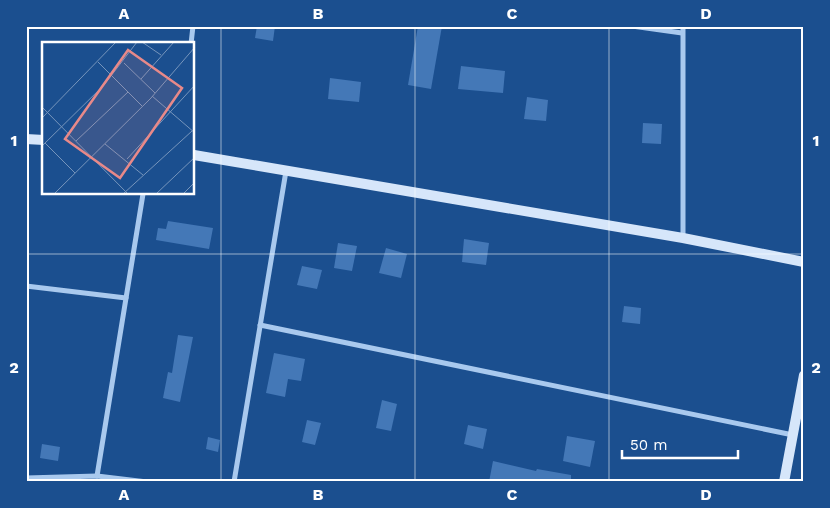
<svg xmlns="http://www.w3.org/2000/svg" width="830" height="508" font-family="'Work Sans',sans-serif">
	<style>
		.building { fill: #4478b7 }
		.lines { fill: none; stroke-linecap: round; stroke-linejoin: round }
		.street { stroke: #a9c9ee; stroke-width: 5 }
		.secondary { stroke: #d6e6fa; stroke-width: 10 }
		.grid { fill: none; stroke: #fff; stroke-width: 1; stroke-opacity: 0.55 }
		.inset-road { fill: none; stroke: #7695bc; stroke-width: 1 }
		.view { fill: #e88989; fill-opacity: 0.15; stroke: #e88989; stroke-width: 2.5 }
		.inset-edge { fill: none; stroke: #fff; stroke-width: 2.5 }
		.neatline { fill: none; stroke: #fff; stroke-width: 2 }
		.grid-label { font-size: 16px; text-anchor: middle; font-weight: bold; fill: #fff }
	</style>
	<rect width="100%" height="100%" fill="#1b4f8f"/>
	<g class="building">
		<path d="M257,26H275L273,41L255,38Z"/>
		<path d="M418,26H442L431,89L408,85Z"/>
		<path d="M461,66L505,71L503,93L458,89Z"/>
		<path d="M330,78L361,82L359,102L328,99Z"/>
		<path d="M527,97L548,100L546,121L524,119Z"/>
		<path d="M643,123L662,124L661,144L642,143Z"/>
		<path d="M168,221L213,228L209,249L156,240L158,228L166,229Z"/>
		<path d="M464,239L489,243L486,265L462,262Z"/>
		<path d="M338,243L357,246L352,271L334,268Z"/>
		<path d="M386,248L407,254L401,278L379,273Z"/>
		<path d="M302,266L322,270L317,289L297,285Z"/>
		<path d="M624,306L641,308L640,324L622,322Z"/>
		<path d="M178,335L193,337L180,402L163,398L168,372L172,373Z"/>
		<path d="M274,353L305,359L301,381L288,379L285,397L266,393Z"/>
		<path d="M382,400L397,404L391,431L376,428Z"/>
		<path d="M307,420L321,423L315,445L302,442Z"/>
		<path d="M468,425L487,429L483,449L464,444Z"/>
		<path d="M567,436L595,441L590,467L563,461Z"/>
		<path d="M208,437L220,440L218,452L206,449Z"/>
		<path d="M42,444L60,447L58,461L40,458Z"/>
		<path d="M493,461L536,471L537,469L571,475V482H489Z"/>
	</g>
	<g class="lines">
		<g class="street">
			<path d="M632,26L682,33"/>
			<path d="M191,44L193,26"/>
			<path d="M683,238V26"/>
			<path d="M26,286L126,298"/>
			<path d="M260,325L793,435"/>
			<path d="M97,476L143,194"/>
			<path d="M26,478L97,476L147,482"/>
			<path d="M234,482L286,171"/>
		</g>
		<g class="secondary">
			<path d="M26,139L44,140"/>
			<path d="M194,155L683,238L804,262"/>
			<path d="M784,482L804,375"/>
		</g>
	</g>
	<path class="grid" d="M221,26V482M415,26V482M609,26V482M26,254H804"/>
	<g transform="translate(42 42)">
		<rect width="152" height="152" fill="#1b4f8f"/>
		<path class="inset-road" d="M100,0L119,13M56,20L100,64M82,21L113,51M99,37L132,0M110,54L153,91M0,65L86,152M0,76L74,0M34,99L86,50M3,101L33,131M63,102L101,133M0,104L62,43L95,0M85,117L153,43M12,152L109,56L153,5M81,152L150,89M114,152L153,115M141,152L153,140"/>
		<path class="view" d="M86,8L140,46L78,136L23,97Z"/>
		<rect width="152" height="152" class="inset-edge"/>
	</g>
	<rect width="830" height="508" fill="none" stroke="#1b4f8f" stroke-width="55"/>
	<path d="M622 450v8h116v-8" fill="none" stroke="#ffffff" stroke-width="2.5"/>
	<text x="630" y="450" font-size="15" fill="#ffffff" stroke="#1b4f8f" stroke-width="4" paint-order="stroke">50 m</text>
	<rect x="28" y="28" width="774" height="452" class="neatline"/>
	<g class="grid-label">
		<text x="124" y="19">A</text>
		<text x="318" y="19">B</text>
		<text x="512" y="19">C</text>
		<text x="706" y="19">D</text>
		<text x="14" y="146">1</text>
		<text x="816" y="146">1</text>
		<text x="14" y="373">2</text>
		<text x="816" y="373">2</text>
		<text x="124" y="500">A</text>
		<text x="318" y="500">B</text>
		<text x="512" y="500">C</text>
		<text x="706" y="500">D</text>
	</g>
</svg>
